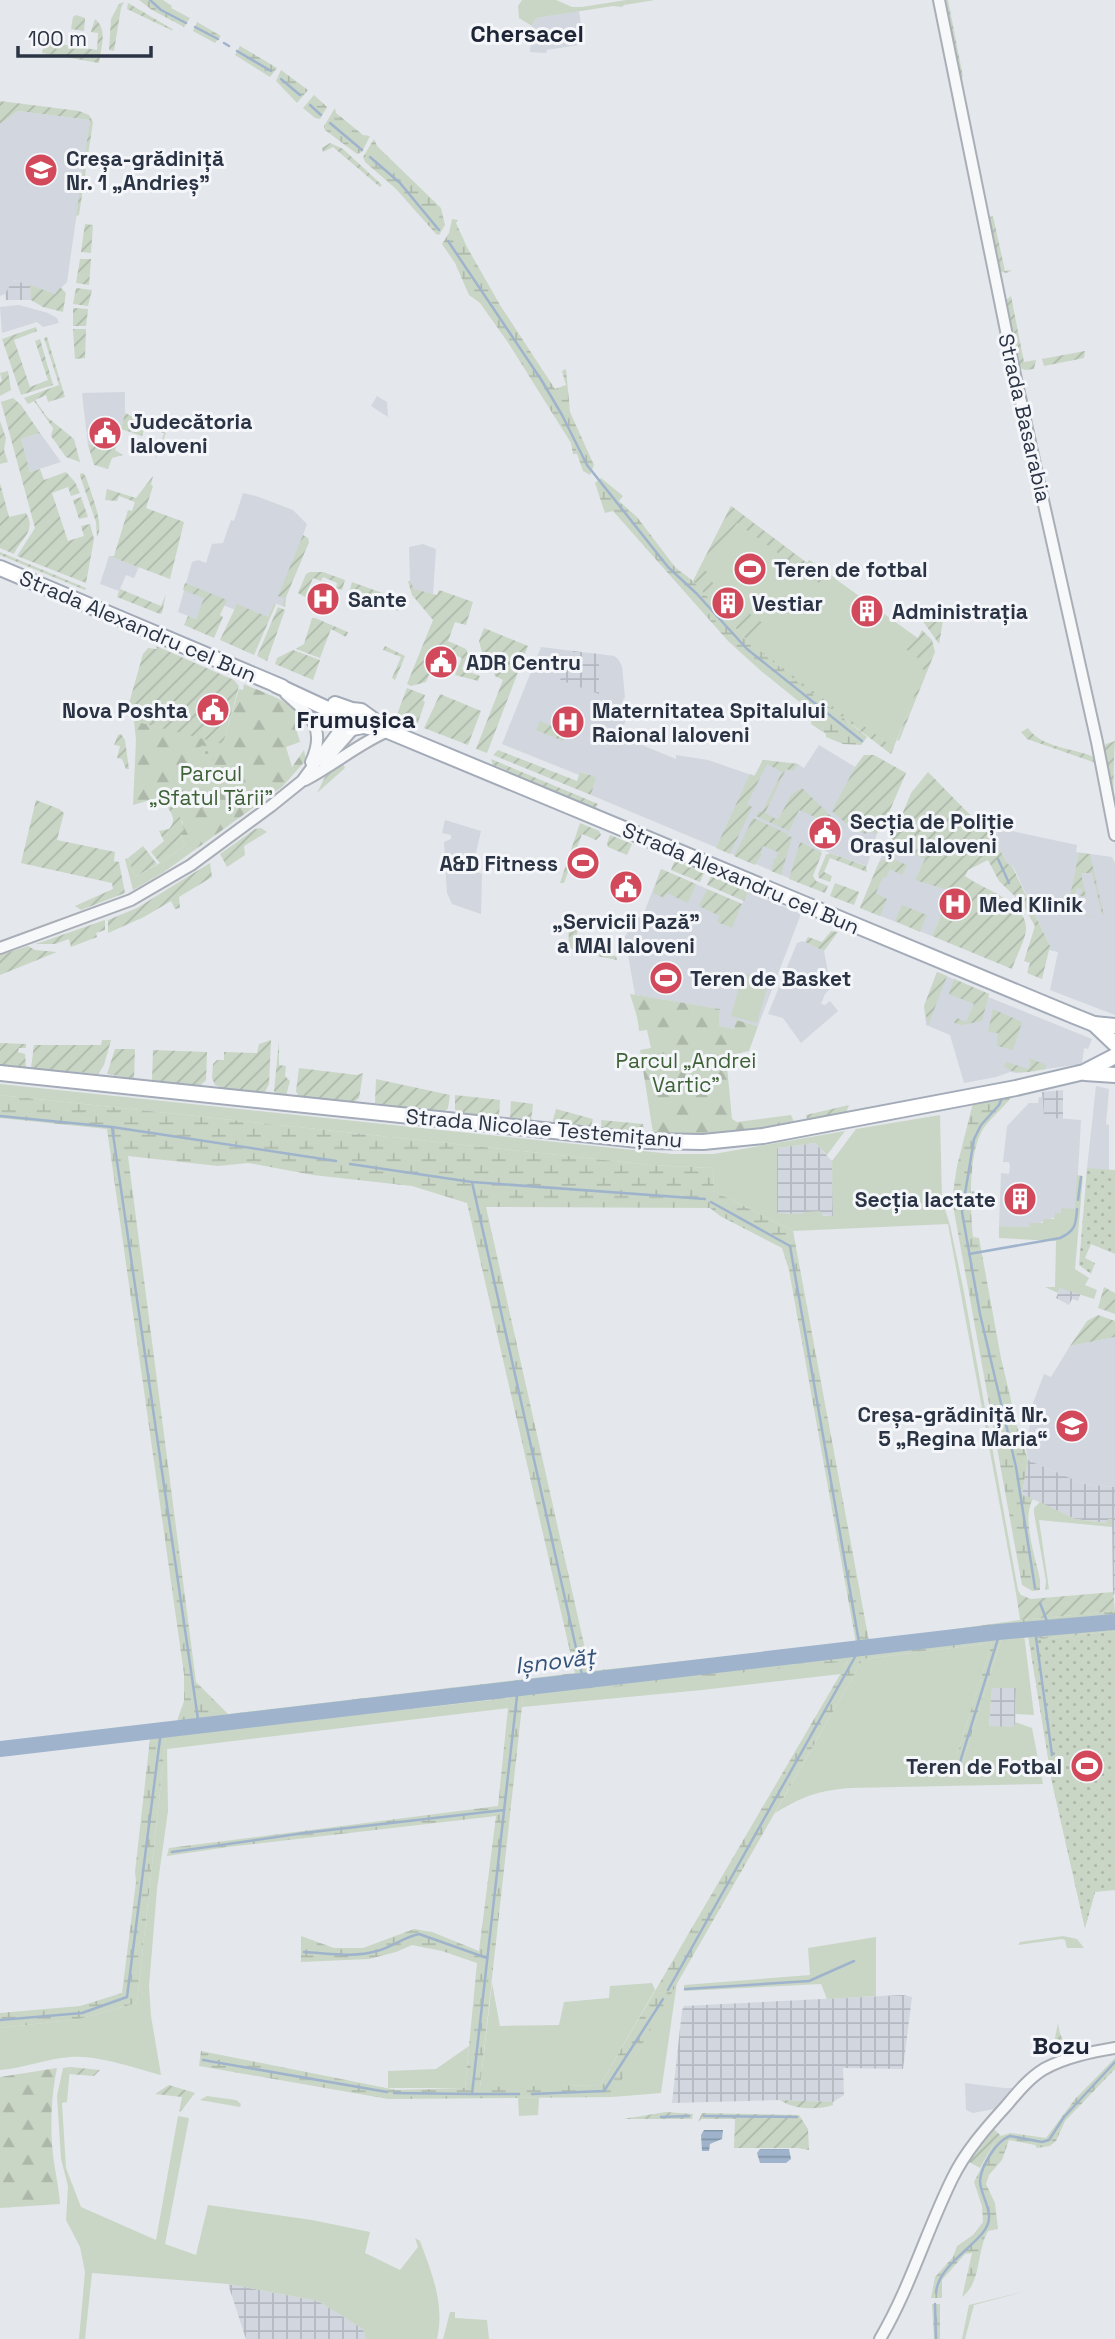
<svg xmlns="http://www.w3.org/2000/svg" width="1115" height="2339" font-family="'Space Grotesk',sans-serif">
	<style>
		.built { fill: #d2d6de }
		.industrial { fill: url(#industrial-grid) }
		.grass { fill: #c9d6c5 }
		.forest { fill: url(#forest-firs) }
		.wetland { fill: url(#wetland-marsh); fill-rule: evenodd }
		.park { fill: url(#park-dots) }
		.garden { fill: url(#garden-furrows) }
		.water { fill: url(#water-rules) }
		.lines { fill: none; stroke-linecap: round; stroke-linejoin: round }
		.stream { stroke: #9fb4cc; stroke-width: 2.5 }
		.river { stroke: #9fb4cc; stroke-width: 16 }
		.minor-casing { stroke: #a9aeb7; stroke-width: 14 }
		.major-casing { stroke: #a3abb8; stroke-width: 18 }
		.minor { stroke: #f7f8fa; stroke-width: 10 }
		.major { stroke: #fff; stroke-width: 14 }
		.labels { text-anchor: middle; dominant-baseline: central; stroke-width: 6; stroke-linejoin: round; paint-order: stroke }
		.poi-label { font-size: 21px; font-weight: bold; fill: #2b3445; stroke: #f4f6f9; text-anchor: start }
		.street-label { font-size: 21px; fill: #2b3445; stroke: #f4f6f9 }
		.park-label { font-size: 21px; fill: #3f6138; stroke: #f4f6f9 }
		.water-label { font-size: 23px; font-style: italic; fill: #34527a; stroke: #f4f6f9 }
		.quarter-label { font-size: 24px; font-weight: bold; fill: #1d2536; stroke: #f4f6f9 }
	</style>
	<defs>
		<pattern id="industrial-grid" width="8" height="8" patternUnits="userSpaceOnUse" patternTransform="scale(1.75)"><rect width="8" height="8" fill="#d2d6de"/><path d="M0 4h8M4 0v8" fill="none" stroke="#b4b8c0"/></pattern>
		<pattern id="forest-firs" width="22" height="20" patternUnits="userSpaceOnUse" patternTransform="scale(1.75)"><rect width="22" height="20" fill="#c9d6c5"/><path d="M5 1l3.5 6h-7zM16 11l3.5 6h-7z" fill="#adb8ab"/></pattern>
		<pattern id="wetland-marsh" width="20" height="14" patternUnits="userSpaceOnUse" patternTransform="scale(1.75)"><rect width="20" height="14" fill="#c9d6c5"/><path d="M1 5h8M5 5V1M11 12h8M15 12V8" fill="none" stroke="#adb8ab"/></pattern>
		<pattern id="park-dots" width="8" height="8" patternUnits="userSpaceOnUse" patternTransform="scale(1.75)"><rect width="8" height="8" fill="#c9d6c5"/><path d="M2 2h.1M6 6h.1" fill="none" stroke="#adb8ab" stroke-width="1.8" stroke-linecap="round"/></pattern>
		<pattern id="garden-furrows" width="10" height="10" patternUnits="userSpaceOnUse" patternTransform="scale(1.75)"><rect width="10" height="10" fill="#c9d6c5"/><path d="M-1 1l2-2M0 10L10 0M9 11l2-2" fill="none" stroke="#adb8ab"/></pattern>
		<pattern id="water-rules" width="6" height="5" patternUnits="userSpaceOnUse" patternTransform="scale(1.75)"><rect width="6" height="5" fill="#9fb4cc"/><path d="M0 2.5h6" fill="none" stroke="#8293a7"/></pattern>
	</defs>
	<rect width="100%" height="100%" fill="#e4e7ec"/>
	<g class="built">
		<path d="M579,11L584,44L547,50L546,53L530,52L532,26L536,18Z"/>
		<path d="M18,111L90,120L67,282L55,294L14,280L5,294L0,296V124Z"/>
		<path d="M19,305L48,313L57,318L59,323L43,327L37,322L2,333L0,307Z"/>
		<path d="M125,392V413L117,444L88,445L82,393Z"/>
		<path d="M377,396L387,402L388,417L371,406Z"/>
		<path d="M40,433L61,462L30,472L21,439Z"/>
		<path d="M243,493L256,496L293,510L307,524L303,535L309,542L286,597L285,607L274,603L266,622L205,598L196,619L178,612L192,562L198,560L206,563L212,544L223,543L231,520L234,521Z"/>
		<path d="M423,544L436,549L433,594L413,589L410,581L409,547Z"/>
		<path d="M109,556L139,567L134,578L126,575L119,591L100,584Z"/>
		<path d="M541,647L573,651L561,680L599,693V654L614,656L618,659L622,666L625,698L623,699L628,714L620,736L676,759V755L708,760L754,776L763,760L798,764L804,768L819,745L855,767L833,811L878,830L867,866L822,850L808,886L591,795L595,777L581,772L579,775L502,744Z"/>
		<path d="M445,820L481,831L472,870L482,874L481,914L452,904L447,893L444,842L451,839V835L442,833Z"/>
		<path d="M993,827L1077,845L1076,852L1112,857L1115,863V1015L1050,990L1058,952L1049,950L1050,946L1013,866L1008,864L991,835Z"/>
		<path d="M887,843L926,859L954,883L932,936L860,908Z"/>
		<path d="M661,869L742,904L748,892L801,914L758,1026L736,1020L734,1029L719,1026L720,1009L635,995L625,937L636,916L642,918Z"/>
		<path d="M803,941L824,951L831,988L825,994L821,1004L825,1005L830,1001L838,1011L801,1043L783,1018L768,1014L797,943Z"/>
		<path d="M937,972L989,994L988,997L1092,1039L1088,1049L1084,1048L1082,1064L1017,1073L1010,1072L996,1077L964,1083L950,1035L926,1025L924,1006Z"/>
		<path d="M1096,1086L1109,1089L1106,1124L1109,1125V1171L1087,1168Z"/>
		<path d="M1039,1097H1042L1044,1117L1081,1120L1076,1209L1029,1227L999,1226L1001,1173L1009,1174L1010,1167L1009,1162H1003L1007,1126L1029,1103H1038Z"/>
		<path d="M1115,1337V1487L1084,1484L1028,1460L1026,1449L1033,1403L1044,1374L1051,1377L1070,1346Z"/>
		<path d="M965,2083L1004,2088H1014L994,2109L973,2113L966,2110Z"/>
	</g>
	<g class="industrial">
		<path d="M13,280L30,285L31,300H6L5,294Z"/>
		<path d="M573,651L599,654V694L560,680Z"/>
		<path d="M1063,1090V1119L1044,1117L1042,1092Z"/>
		<path d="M815,1143L832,1161L833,1216L777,1213V1148Z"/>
		<path d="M970,1191L984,1193L983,1210L970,1209Z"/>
		<path d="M1060,1288L1081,1293L1078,1301L1072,1299L1069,1305L1056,1298Z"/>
		<path d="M1028,1460L1084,1484L1115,1487V1594L1113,1595L1112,1520L1107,1523L1075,1519L1022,1494Z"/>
		<path d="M992,1688H1016L1015,1727H989Z"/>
		<path d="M903,1995L912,1997L903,2069L843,2068L844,2095L833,2102L780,2100L672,2103L682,2010L684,2006Z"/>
		<path d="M228,2284L318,2301L363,2329L366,2339H246Z"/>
	</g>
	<g class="grass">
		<path d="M522,0H556L572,7H582L626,0H655L624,5L622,7L613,6L536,18L532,26L519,18L518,6Z"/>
		<path d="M731,506L807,563L809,560L933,649L891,754L747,640L693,581Z"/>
		<path d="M653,967L684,974L680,990L649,982Z"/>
		<path d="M743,973L769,981L757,1023L731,1016Z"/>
		<path d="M0,1084L672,1154H714L845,1131L827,1155L815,1143L777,1148V1213L802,1214L804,1212L820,1211L823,1216H833L832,1161L856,1129L940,1115L942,1200L950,1225L964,1292L1018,1590L1022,1597L1016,1593L948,1224L793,1231L714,1191L713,1168L651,1165L0,1095Z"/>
		<path d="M1077,1175L1083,1176L1075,1269L1089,1278L1085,1285L1097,1290L1094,1299L1060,1288L1058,1293L1045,1287H1055L1056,1241L999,1238V1226L1029,1227L1030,1223H1043V1219H1054L1055,1213H1061V1208L1075,1209Z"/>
		<path d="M1040,1502L1075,1519L1106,1523L1108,1519H1112V1527L1039,1520L1049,1589L1045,1590L1046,1581L1034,1513V1508Z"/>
		<path d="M1024,1634L1034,1715L1015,1714L1016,1688H992L989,1726L1014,1727L1015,1722L1032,1728L1043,1784L850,1788C816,1791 804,1796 775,1813L863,1659L992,1643L950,1777L958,1778L1001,1640Z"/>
		<path d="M848,1660L841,1674L702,1690L522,1707L523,1696Z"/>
		<path d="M510,1698L509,1708L167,1749L168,1811L157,1889L149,1986L151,2016L161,2075C133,2068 99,2055 70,2057C46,2059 24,2068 0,2070V2028L79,2019L137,2003L166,1736Z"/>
		<path d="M1063,1936L1077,1939L1084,1948H1067L1065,1940L1062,1939L1018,1945L1020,1942Z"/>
		<path d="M876,1937V1996L827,1999L821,1984L684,1991V1985L810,1975L808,1948Z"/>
		<path d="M677,1982L661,2093L612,2097Z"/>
		<path d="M492,1983L500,2026L559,2025L564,2002L609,1998L610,1986L652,1983L655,1990L600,2085L480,2088Z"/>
		<path d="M469,2046L465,2088H388V2071L436,2069Z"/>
		<path d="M70,2067L67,2102L62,2103L66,2168L81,2207L156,2240L178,2116L189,2118L165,2244L196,2255L208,2205L312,2220L370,2232L365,2253L400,2270L418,2247L415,2238L420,2241C432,2274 445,2304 437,2339H366L363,2329L318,2301L228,2284L92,2273L85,2339H79L85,2272L80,2247L66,2220L68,2186L61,2159L57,2096L63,2068Z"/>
		<path d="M207,2096L236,2100L241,2104L240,2107L200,2100Z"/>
		<path d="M518,2098H539L538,2115L519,2116Z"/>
		<path d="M1026,2291L974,2305L965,2339H962L969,2305Z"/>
		<path d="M450,2312H455V2318L487,2320L489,2339H443Z"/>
	</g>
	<g class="forest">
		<path d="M244,684C268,695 293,701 308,723L295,725L300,742L286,747L292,767L304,750L306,760L282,787L164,872L133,890L125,859L128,858L135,877L160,863L185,845L180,835L183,822L178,816L167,795L133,805L136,740L134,721L223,743L239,689L243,690Z"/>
		<path d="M630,994L720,1009L719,1026L734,1029L736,1020L758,1026L749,1051L726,1056L732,1119L737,1122L791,1115L794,1122C756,1128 690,1144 653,1133L640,1050L651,1048L647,1030L639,1031C638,1016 634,1008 630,994Z"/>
		<path d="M57,2068C51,2096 50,2126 53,2155C55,2172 59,2187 60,2204L0,2208V2077Z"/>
	</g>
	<g class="wetland">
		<path d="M139,0H163L172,6L171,8L190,18L184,27L152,10Z"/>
		<path d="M197,22L221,36L215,43L193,31Z"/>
		<path d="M240,46L277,68L270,77L235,55Z"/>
		<path d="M281,70L308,90L297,103L276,81Z"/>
		<path d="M314,95L327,107L320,119L315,118L303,108Z"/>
		<path d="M335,108L336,113L363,135L370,136L362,152L357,154L325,130L324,126Z"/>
		<path d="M374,139L377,146L441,208L445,225L439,235L436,234L396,189L365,162L363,157Z"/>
		<path d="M452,219L458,220L456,223L467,247L500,305L555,389L566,385L562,371L566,369L570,412L594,465L590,475L583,471L577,454H573L571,443L509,344L480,303L469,295L455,263L442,244L449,233Z"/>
		<path d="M601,478L623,496L619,501L637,517L675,567L693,581L747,640L867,737L861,745L843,744L826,737V734L811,724L812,712L761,671L728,641L613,511L605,513L595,483Z"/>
		<path d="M0,1095L651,1165L713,1168L714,1191L793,1231L869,1641L1020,1620L1115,1611V1631L1044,1639L1095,1892L1085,1928L1052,1782L1028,1635L1024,1634L1001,1640L958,1778L950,1777L992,1643L863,1659L612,2097L388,2099L199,2066L201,2051L396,2090L465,2088L477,1963L442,1951L412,1945L396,1952L369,1959L301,1962V1936L334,1948H363L414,1929L432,1932L479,1951L496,1816L228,1847L167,1856L169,1848L498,1806L509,1698L166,1736L137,2003L79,2019L0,2028V2013L80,2006L122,1993L136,1882L135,1872L150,1739L0,1755V1742L177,1721L184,1701V1674L107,1129L0,1118ZM128,1156L218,1166L248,1163L313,1175L412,1186L467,1203L575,1673L228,1714L196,1682ZM486,1207L710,1208L720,1216L782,1248L789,1270L856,1643L590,1671ZM848,1661L600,2085L480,2087L523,1697Z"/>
		<path d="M1009,1096H1012C1004,1108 991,1117 983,1129C968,1153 970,1210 973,1237L979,1238L1001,1358L1017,1426L1028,1460L1022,1494L1033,1499C1021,1518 1036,1558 1040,1580V1590L1032,1591L1022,1585L952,1200L957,1166L973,1103C989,1103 994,1099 1009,1096Z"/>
		<path d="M1115,2058V2069L1065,2121L1056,2141L1050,2146L1037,2148L1035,2145L1009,2140L1002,2160L989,2175L986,2184L995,2203L998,2229L988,2231C976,2252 982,2282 962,2297L972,2253L965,2254L942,2280V2298H931L935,2277L953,2257L957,2246L973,2235L983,2222L982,2206L974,2182L995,2141L1001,2136L1010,2133L1046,2138L1075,2099Z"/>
		<path d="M932,2304H940V2339H934Z"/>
	</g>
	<g class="park">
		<path d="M199,745L216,748L213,759L197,756Z"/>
		<path d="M1087,1168L1115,1170V1254L1091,1244L1085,1258L1095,1263L1091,1274L1079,1265Z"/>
		<path d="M1115,1631V1890L1095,1892L1085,1928L1052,1782L1028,1635L1043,1639Z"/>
	</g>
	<g class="garden">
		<path d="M945,0H948L963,77L959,78Z"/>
		<path d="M124,2L121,8L114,51L109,50L111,19L119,4Z"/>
		<path d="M128,3L172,29L173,31L127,9Z"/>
		<path d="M76,15L85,18L84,31L71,29L73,17Z"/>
		<path d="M95,19C108,29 101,48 99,63L42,53L46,32L54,34L53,43L97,50L98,33L91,32Z"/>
		<path d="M0,101L79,111L89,115L93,122L79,215L76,216L90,120L18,111L0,124Z"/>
		<path d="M330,143L343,149L382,185L380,187L333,147L323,152L322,148Z"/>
		<path d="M993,216L1005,271L1012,270L1007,273L998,271L987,218Z"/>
		<path d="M85,224L93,225L91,253L81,252Z"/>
		<path d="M80,259H91L89,285L76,283Z"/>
		<path d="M30,285L55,294L60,287L66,293L63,312L43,307L31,300Z"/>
		<path d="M76,288L92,290L88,306L73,304Z"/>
		<path d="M1011,296L1024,362L1036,360L1034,369L1025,370L1020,368L1005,301Z"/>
		<path d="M73,308L88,309L86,326H73Z"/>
		<path d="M36,327L37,331L14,340L30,387L48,380L35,341L40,339L53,385L21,395L2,339Z"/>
		<path d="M73,329H86L85,358L75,359Z"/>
		<path d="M47,337L65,397L48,402L46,395L35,400L47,417L74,439L80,462L66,457L51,436L53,428L34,401L28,404L24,398L59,385L44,338Z"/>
		<path d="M1085,351L1084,358L1044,366L1042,359Z"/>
		<path d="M8,371L11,390L0,396V382L2,381L0,373Z"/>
		<path d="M13,398L21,405L40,433L21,439L30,472L40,469L44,480L66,472L75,482L80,493L71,496L68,487L52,493L68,541L84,536L81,526L90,524L94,539L86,583L17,556L35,528L1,402Z"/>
		<path d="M125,413L166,433L155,461L164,433L145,427L142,436L121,429Z"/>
		<path d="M0,421L6,438L4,450L8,462L0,464Z"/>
		<path d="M117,444L115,450L123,455L112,458L108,469L94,465L88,445Z"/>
		<path d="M83,473L86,477C90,491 105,525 97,537L96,522L80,476V474Z"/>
		<path d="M153,476L151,485L153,486L146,508L184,522L170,579L109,556H114L128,510L132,511L135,502L119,496L117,501L105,500L107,489L136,498Z"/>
		<path d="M0,483L9,517L26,513C37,531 21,538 14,554L0,548Z"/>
		<path d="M81,497L88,517L79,519L73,500Z"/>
		<path d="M731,506L807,563L809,560L835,578L827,589L737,523L703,569L710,574L707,578L716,585L708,594L742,621L749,613L764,624L751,643L857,725L860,723L894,748L891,754L809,692L747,640L693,581Z"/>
		<path d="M303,535L308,538L309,542L286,597L285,607L282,605L285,599L278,596Z"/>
		<path d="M0,552L86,588L85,590L0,555Z"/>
		<path d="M310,572H323L345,580L342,590L336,588L337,583L323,577L321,581L313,578L305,597L298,593L306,574Z"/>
		<path d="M408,581H410L414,589L437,595L439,590L473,602L466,625L455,622L448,641L466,649L468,654L462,669L480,676L478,681L455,675L462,658L440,649L426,682L411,686L407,684L433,620L412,595Z"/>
		<path d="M352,582L396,598L402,602L398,611L382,605L380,608L375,606L377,599L361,593L358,601L351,598L353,594L349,593Z"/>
		<path d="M185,583L227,600L220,615L223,617L214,638L184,625L188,616L196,619L204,598L183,590Z"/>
		<path d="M120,589L161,606L166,594L162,613L160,614L117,597Z"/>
		<path d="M274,603L276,604L254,655L220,640L237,604L268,617Z"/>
		<path d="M278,607L285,610L267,661L257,656Z"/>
		<path d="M944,615L939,644L922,620Z"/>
		<path d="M312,618H315L348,632L346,637L331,629L320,658L296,649L304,644Z"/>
		<path d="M484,628L528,646L487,753L476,749L503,680L495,676L491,663L484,660L479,641Z"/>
		<path d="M922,630L932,640L935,652L899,741L897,740L924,670L915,663L918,658L903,647L912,635L918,638Z"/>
		<path d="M156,646L234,680L239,686L223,744L134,721L126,714L143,654L148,648L157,649Z"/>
		<path d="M385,646L405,656L395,680L392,678L401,657L383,650Z"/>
		<path d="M293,650L320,660L313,680L275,664L277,658Z"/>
		<path d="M407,688L425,695L423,701L425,702L417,725L396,717Z"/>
		<path d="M440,694L481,711L468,745L424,728Z"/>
		<path d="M540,721L567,732L563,741L536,730Z"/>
		<path d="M1028,728C1041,748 1074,748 1094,757L1096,763L1027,739L1021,732Z"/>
		<path d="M121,734L125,740L129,769H126L122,759L117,758L120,746L114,745L118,735Z"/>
		<path d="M1115,741C1114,749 1113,789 1114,796L1110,795L1103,750L1106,744Z"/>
		<path d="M498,750L577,781L580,772L596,777L591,795L493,755Z"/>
		<path d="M864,755H874L906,773L881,831L878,830L877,834L868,831L866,834L855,830L857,825L852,823L850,827L832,811L855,767Z"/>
		<path d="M491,759L598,804L596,808L493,765Z"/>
		<path d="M763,760L798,764L793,771L786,769L765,813L778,820L791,795L802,788L827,812L838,825L837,827L799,810L789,831L756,816L759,811L762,812L782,772L767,764L747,804L752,807L730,854L716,848L750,774L755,776Z"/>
		<path d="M343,764L345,768L317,793L325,777Z"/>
		<path d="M928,772L979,824L993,827L991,835L1008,864L1012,866L1050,946L1042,979L1027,973L1030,963L1024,961L1035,926L1021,902L999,881L988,860L968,870L965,876C982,889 1024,900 1026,927C1027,937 1015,959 1012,969L932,936L951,891L915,880L925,859L890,844L911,793Z"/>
		<path d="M167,795C173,806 184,820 184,832L180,835L185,845L160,863L151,852L164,841L159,831L169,829C180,817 166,809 162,796Z"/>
		<path d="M36,800L59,809L64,813L57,840L115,852L114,861L119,862L125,893L81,910L75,906L113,889L112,883L21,863Z"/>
		<path d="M753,818L788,834L787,836L792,837L781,875L771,871L773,867L770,865H774L773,859H776L778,852L763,846L760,853L762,854L755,865L734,856Z"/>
		<path d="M580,823L599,831L601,835L596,840L582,834L564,883H560Z"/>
		<path d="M261,828L267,832L244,846L245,855L227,867L220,854L255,829Z"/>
		<path d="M610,835L632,844L627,855L608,847L607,843Z"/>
		<path d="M800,842L822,853L813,876L816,881L828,886L825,893L789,879Z"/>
		<path d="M143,846L157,864L135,877L128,858Z"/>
		<path d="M830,853L866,866L867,872L830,858L824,872L832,876L830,882L819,878L818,874L826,855Z"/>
		<path d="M1079,853L1090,854L1104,915L1102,914L1092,873H1081L1086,897L1080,896L1082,889L1077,888L1070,910L1097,918L1067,911Z"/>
		<path d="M885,859H893L907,865L902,875L890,869L886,878L883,877L876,893L887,899L880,916L860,908L879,862Z"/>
		<path d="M675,860L704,873L700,882L671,870Z"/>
		<path d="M210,863L212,877L179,897L180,908L175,909L171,901L144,917L108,933V920L137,908Z"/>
		<path d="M661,869L696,884L688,903L667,893L664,898L653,893Z"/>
		<path d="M711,876L748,892L744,901L707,885Z"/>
		<path d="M835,883L859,892L854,905L830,896Z"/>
		<path d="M707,889L742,904L732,928L717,922L720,916L699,906Z"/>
		<path d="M902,905L927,915L920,932L895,921Z"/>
		<path d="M568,914L581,920L574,944L598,951V953L616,956L617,960L576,952V950L569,948Z"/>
		<path d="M105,920V930L96,933L97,937L71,947L69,939L55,944H36Z"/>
		<path d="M831,931L838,932L824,951L805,942L808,937L822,942Z"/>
		<path d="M28,946L35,950L57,952L0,975V955Z"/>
		<path d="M937,972L947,976L928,1026L924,1006Z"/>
		<path d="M954,979L989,994L982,1021L962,1025L954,1023L957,1018L966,1022L974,1004L949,994Z"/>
		<path d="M993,1009L1022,1022L1013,1050L997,1046L998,1033L988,1032Z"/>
		<path d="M102,1040H111L104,1065L98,1074L31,1068L34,1045H101Z"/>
		<path d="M271,1040L269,1084L265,1092L225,1089L215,1085L212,1078L213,1064L217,1060H224V1052L257,1053L259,1044Z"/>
		<path d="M279,1041V1065L286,1066L285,1076L290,1081L286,1096H278L274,1091Z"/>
		<path d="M0,1043L26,1044V1048H19L18,1052L25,1054L26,1068L0,1066Z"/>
		<path d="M115,1049H135L134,1079L107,1074Z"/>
		<path d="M153,1050L207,1052L206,1080L199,1087L152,1081Z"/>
		<path d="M1029,1058L1046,1065V1069C1032,1071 1015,1077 1004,1066L1006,1062L1029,1069L1031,1062L1029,1061Z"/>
		<path d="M299,1068L357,1075L363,1073L359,1098L353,1103L299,1097L296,1091Z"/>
		<path d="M376,1079L450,1095L448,1108L445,1111L431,1112L375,1103Z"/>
		<path d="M455,1095L500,1100L499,1116L495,1119L459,1114L455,1109Z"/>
		<path d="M511,1101L533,1104L531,1122L517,1121L510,1117Z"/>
		<path d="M849,1105L846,1113L807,1119L806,1115Z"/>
		<path d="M556,1109L593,1119L590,1130L554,1124L553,1120Z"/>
		<path d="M601,1120L643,1124L644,1129L641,1133L602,1130Z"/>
		<path d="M1104,1287L1115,1293V1314L1098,1308Z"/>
		<path d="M1098,1315L1115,1321V1337L1070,1346L1087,1321Z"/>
		<path d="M1113,1592L1115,1611L1020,1620L1016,1593L1031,1599Z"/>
		<path d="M1058,2023C1060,2035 1061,2043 1075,2047L1057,2053L1053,2048Z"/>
		<path d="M70,2067L100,2070L94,2076L69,2074Z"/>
		<path d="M169,2085L195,2093L181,2111L179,2112L182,2097L155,2094Z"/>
		<path d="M780,2100L833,2102V2105C818,2110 794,2110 780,2100Z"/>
		<path d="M666,2112L693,2114L692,2119H623Z"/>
		<path d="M702,2113L799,2115L808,2129L809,2150L798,2148H734L735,2119H702L698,2122Z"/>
		<path d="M994,2129L1001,2136L995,2141L980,2168L969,2162Z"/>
	</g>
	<g class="water">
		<path d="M704,2130H723L722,2139L710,2144L709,2151H702L701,2135Z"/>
		<path d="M760,2149H789L791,2159L786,2163H760L757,2153Z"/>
	</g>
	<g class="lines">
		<g class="stream">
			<path d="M150,0L161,10L186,23"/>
			<path d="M195,27L218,39"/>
			<path d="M224,43L229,46"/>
			<path d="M237,51L271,71"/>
			<path d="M281,79L300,95"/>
			<path d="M310,105L321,115"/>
			<path d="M330,123L362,150"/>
			<path d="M370,157L400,183L439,230"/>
			<path d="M448,241L542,381L562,415L587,465L668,567L696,593L747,649L862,741"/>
			<path d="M998,859L1009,883"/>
			<path d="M1002,1098L999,1105L981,1125L974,1139L962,1212L980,1314L1016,1467L1035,1588"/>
			<path d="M0,1116L112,1127L336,1161"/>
			<path d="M112,1127L199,1726"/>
			<path d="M350,1164L472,1182L705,1199"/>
			<path d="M472,1182L583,1679"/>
			<path d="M1078,1200L1081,1177"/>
			<path d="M969,1254L1060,1238C1075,1231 1076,1225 1077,1209"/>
			<path d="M1040,1603L1050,1629"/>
			<path d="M1035,1630L1052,1755"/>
			<path d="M957,1772L1000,1632"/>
			<path d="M172,1852L304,1833L504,1810"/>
			<path d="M304,1952C327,1953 354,1958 377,1951C392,1947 404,1937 419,1934L487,1958"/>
			<path d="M685,1989L809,1981L854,1961"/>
			<path d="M668,1990L860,1648L790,1246L711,1202"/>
			<path d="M0,2020L82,2013L127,1997L161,1731"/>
			<path d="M203,2060L387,2092"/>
			<path d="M394,2093L472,2094L518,1687"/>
			<path d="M473,2094H519"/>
			<path d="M532,2094L604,2091L663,1999"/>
			<path d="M704,2116L797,2117"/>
			<path d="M661,2117L689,2116"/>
			<path d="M936,2293C938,2261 989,2241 989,2218C990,2206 980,2193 980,2181C981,2166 996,2141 1010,2136L1042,2142L1049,2140L1064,2117L1115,2062"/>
			<path d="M935,2304L936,2339"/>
		</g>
		<path class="river" d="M0,1749L998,1632L1115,1622"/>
		<defs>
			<g id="minor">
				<path d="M939,0L1015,375L1097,742L1115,835"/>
				<path d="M286,694C310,715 327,728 311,762"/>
				<path d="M324,762L354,728"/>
				<path d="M305,780C334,765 358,744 388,731"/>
				<path d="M0,948L131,900L191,865L271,806L302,781L347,720"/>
				<path d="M880,2339C910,2288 926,2232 952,2179C965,2152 986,2128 1006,2106C1017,2093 1029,2078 1044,2069C1066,2057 1091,2052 1115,2048"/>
			</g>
			<g id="major">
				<path d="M0,568L282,687"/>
				<path d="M276,685L347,718L352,728L363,726L388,731L1074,1016L1094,1024L1115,1026"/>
				<path d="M335,704L352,710L361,711L387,730"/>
				<path d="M1094,1024L1115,1044"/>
				<path d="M0,1073L648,1141L703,1142L763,1136L1016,1088L1084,1072L1115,1056"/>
				<path d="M1085,1073L1115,1075"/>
			</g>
		</defs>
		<use href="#minor" class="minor-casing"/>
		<use href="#major" class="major-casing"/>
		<use href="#minor" class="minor"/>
		<use href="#major" class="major"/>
	</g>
	<defs>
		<symbol id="school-disc" viewBox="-11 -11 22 22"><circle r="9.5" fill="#d1495b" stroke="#f4f6f9"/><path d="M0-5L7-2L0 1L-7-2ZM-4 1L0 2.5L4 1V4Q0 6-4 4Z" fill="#fff"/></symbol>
		<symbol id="civic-disc" viewBox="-11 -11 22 22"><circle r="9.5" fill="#d1495b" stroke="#f4f6f9"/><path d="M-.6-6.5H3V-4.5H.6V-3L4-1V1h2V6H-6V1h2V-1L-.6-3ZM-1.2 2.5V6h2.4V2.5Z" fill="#fff"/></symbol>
		<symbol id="stadium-disc" viewBox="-11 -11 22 22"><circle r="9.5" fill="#d1495b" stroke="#f4f6f9"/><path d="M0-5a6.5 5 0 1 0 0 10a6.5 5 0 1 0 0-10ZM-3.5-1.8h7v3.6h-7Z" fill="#fff"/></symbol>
		<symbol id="hospital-disc" viewBox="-11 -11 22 22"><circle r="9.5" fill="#d1495b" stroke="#f4f6f9"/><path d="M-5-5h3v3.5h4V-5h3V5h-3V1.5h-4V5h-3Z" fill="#fff"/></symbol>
		<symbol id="building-disc" viewBox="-11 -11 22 22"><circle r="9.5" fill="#d1495b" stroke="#f4f6f9"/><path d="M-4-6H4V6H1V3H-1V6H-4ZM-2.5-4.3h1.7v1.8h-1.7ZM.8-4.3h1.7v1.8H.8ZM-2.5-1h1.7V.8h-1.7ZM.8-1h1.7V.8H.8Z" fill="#fff"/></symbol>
	</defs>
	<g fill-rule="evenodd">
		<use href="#school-disc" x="22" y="151" width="38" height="38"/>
		<use href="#civic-disc" x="86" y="414" width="38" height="38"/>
		<use href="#stadium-disc" x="731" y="550" width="38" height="38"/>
		<use href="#hospital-disc" x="304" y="580" width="38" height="38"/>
		<use href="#building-disc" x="709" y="584" width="38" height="38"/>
		<use href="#building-disc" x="848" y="592" width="38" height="38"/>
		<use href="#civic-disc" x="422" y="643" width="38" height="38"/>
		<use href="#civic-disc" x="194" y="691" width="38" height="38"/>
		<use href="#hospital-disc" x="549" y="703" width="38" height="38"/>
		<use href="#civic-disc" x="806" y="814" width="38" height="38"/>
		<use href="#stadium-disc" x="564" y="844" width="38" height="38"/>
		<use href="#civic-disc" x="607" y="868" width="38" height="38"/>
		<use href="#hospital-disc" x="936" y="885" width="38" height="38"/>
		<use href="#stadium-disc" x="647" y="959" width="38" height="38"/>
		<use href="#building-disc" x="1001" y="1180" width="38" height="38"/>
		<use href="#school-disc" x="1053" y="1407" width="38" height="38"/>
		<use href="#stadium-disc" x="1068" y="1747" width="38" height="38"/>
	</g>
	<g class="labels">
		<g class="poi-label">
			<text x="66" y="158">Creșa-grădiniță<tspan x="66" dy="24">Nr. 1 „Andrieș”</tspan></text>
			<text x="130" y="421">Judecătoria<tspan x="130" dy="24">Ialoveni</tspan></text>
			<text x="774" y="569">Teren de fotbal</text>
			<text x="348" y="599">Sante</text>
			<text x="752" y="603">Vestiar</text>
			<text x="892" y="611">Administrația</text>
			<text x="466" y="662">ADR Centru</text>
			<text x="188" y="710" text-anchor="end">Nova Poshta</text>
			<text x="592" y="710">Maternitatea Spitalului<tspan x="592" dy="24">Raional Ialoveni</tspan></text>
			<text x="850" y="821">Secția de Poliție<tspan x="850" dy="24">Orașul Ialoveni</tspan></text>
			<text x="558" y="863" text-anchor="end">A&amp;D Fitness</text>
			<text x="979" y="904">Med Klinik</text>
			<text x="626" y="921" text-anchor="middle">„Servicii Pază”<tspan x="626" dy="24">a MAI Ialoveni</tspan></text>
			<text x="690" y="978">Teren de Basket</text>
			<text x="996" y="1199" text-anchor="end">Secția lactate</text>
			<text x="1048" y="1414" text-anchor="end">Creșa-grădiniță Nr.<tspan x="1048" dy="24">5 „Regina Maria“</tspan></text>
			<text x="1062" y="1766" text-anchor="end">Teren de Fotbal</text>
		</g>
		<g class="street-label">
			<text transform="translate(1025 418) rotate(77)">Strada Basarabia</text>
			<text transform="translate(138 626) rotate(23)">Strada Alexandru cel Bun</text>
			<text transform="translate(741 878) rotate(23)">Strada Alexandru cel Bun</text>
			<text transform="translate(544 1128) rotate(5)">Strada Nicolae Testemițanu</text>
		</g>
		<g class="park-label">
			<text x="211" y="773">Parcul<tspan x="211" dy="24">„Sfatul Țării”</tspan></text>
			<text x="686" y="1060">Parcul „Andrei<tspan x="686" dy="24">Vartic”</tspan></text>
		</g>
		<g class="water-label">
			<text transform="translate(555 1661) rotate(-7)">Ișnovăț</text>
		</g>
		<g class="quarter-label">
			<text x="527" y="33">Chersacel</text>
			<text x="356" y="719">Frumușica</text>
			<text x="1061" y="2045">Bozu</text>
		</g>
	</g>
	<path d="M18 46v10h133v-10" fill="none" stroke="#2b3445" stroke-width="3.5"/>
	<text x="28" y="46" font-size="21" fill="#2b3445" stroke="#f4f6f9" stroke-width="5" paint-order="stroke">100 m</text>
</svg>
